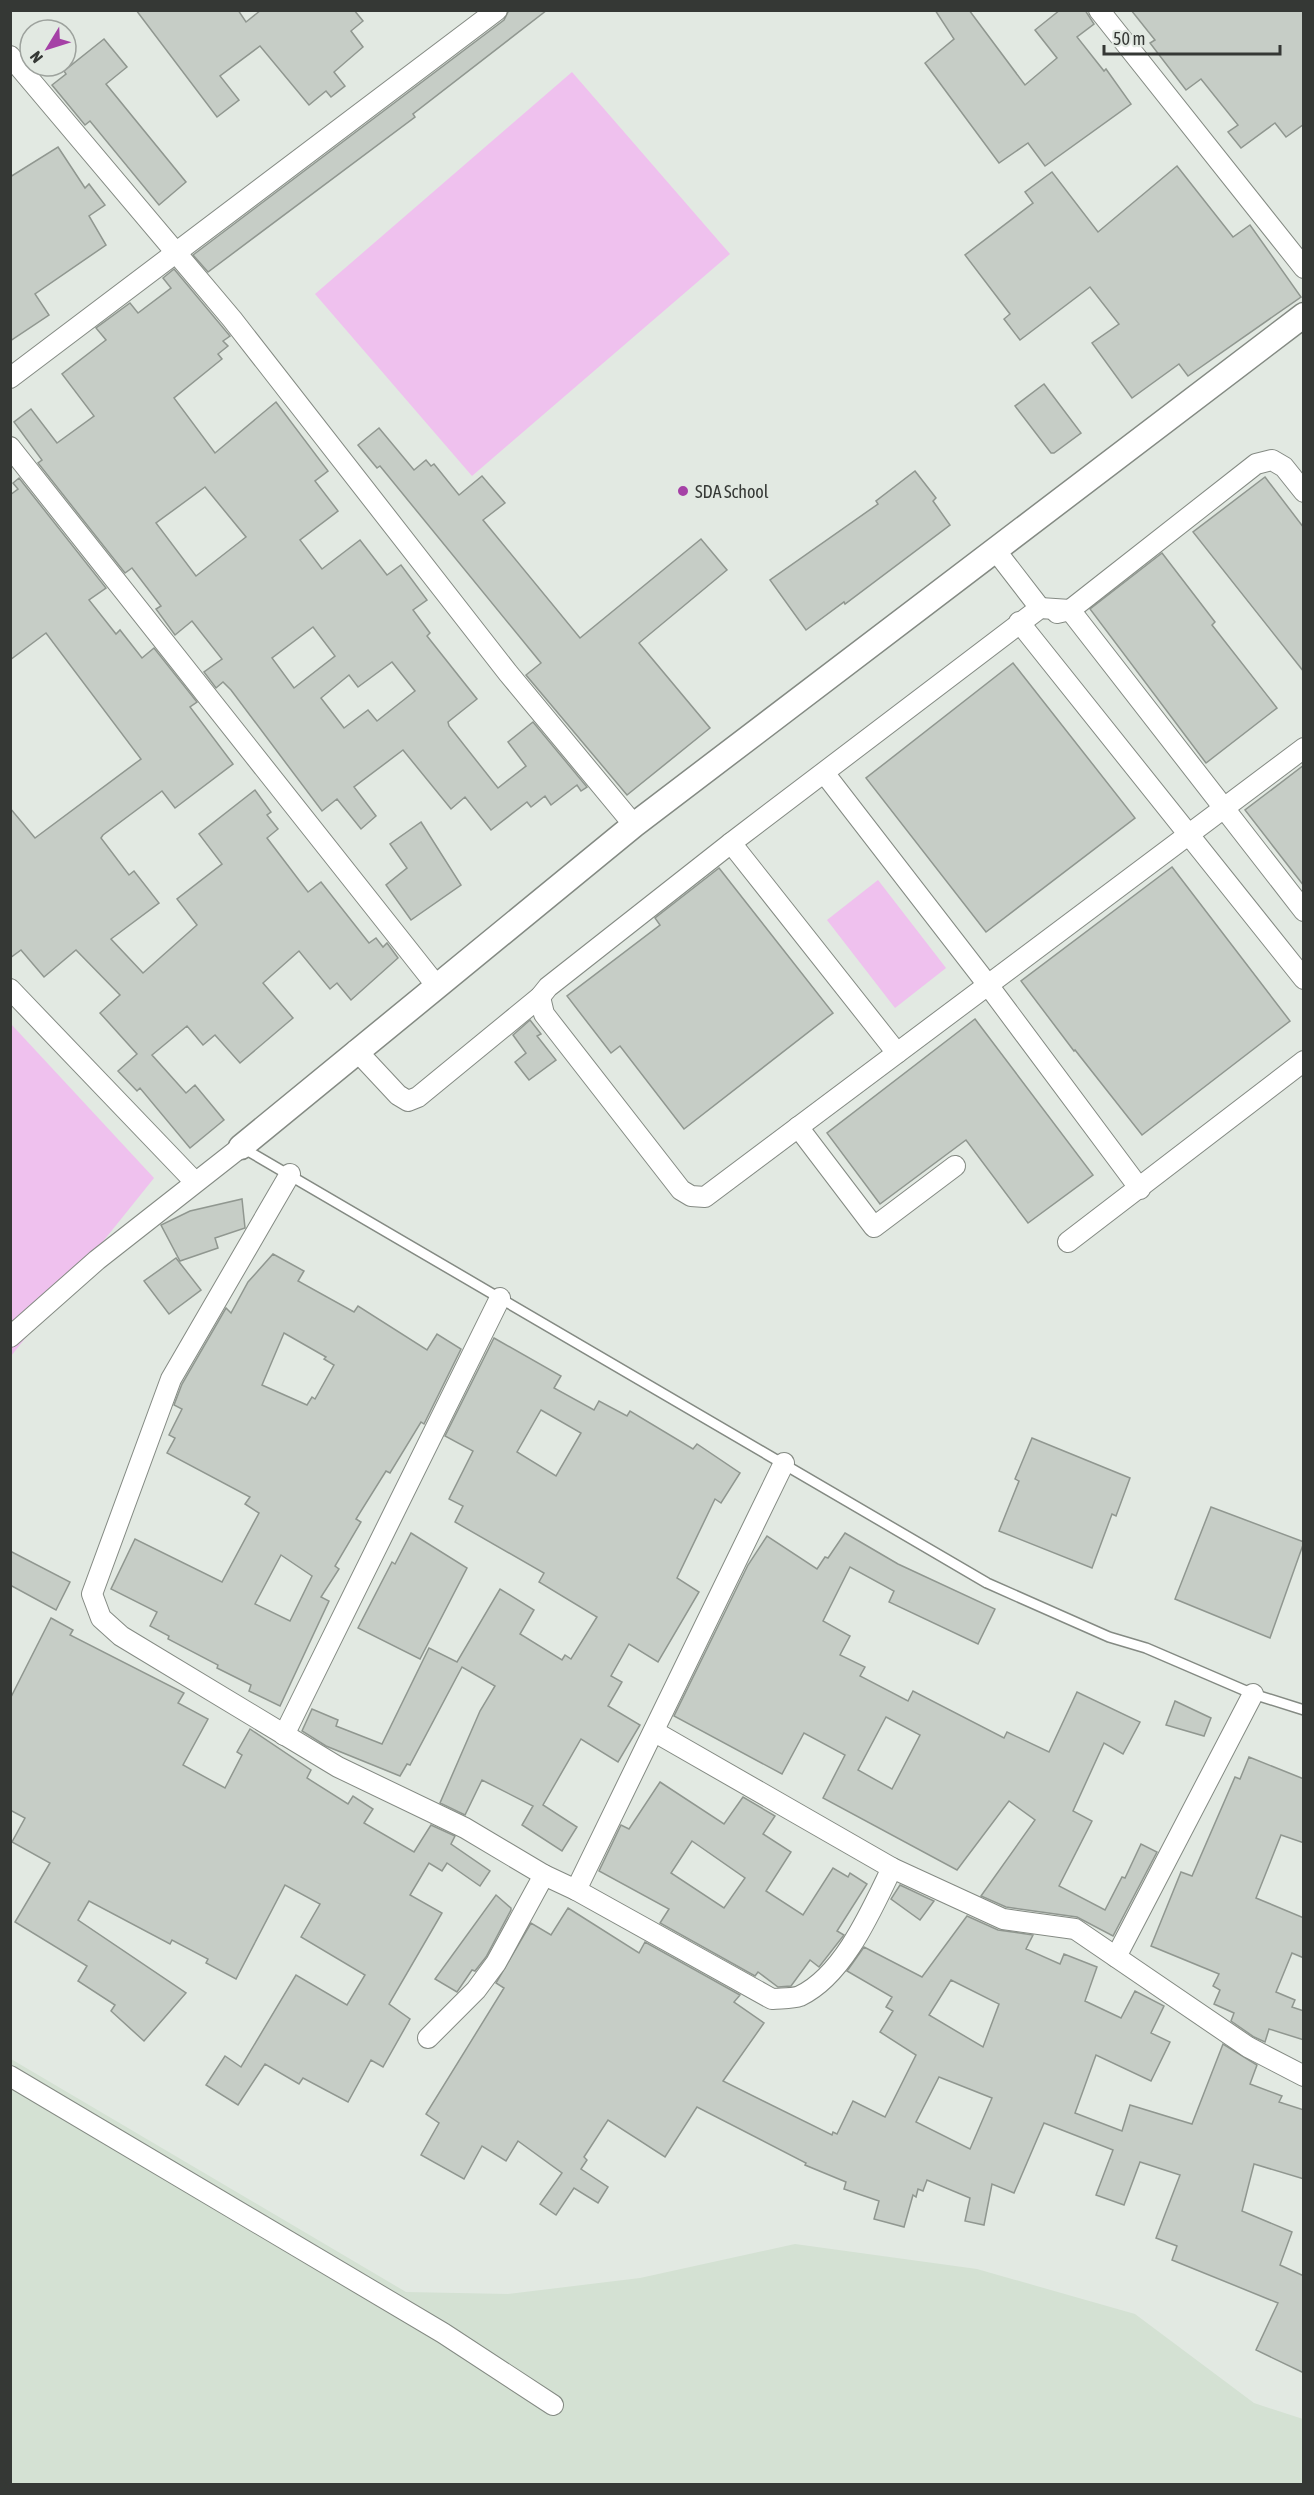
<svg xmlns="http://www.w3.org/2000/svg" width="1314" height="2495" font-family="'Asap Condensed',sans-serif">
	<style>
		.built { fill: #d4e1d3 }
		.green { fill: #efc1ee }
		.building { fill: #c6cdc6; stroke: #909790; stroke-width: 1.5; fill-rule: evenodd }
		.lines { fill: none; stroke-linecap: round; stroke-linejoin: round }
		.service-casing { stroke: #848a83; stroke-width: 12 }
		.minor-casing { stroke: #848a83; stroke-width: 22 }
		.tertiary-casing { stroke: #848a83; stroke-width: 27 }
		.service { stroke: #fff; stroke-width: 9 }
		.minor { stroke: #fff; stroke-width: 20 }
		.tertiary { stroke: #fff; stroke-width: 24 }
		.poi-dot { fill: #a541a6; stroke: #e2e9e2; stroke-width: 2 }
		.labels { text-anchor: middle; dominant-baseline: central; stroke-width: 6; stroke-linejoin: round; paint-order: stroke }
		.poi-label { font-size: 18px; fill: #353835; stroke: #e2e9e2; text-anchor: start }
	</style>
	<rect width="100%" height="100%" fill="#e2e9e2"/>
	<path class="built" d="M11,2059L406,2292L508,2294L640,2278L795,2244L977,2269L1135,2314L1254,2403L1303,2419V2484H11Z"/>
	<g class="green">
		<path d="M572,72L730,254L472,476L315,294Z"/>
		<path d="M878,880L946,968L895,1008L827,920Z"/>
		<path d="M11,1024L154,1178L11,1356Z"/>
	</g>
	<g class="building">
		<path d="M136,10H238L246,22L261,10H354L363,21L351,31L363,47L334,72L345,86L331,97L326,91L309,105L260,46L220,76L239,100L217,117Z"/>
		<path d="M509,10H547L413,114L415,117L208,272L193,255L504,20Z"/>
		<path d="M935,10H969L1025,85L1057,58L1035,30L1060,10H1085L1094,24L1077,37L1104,71L1106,69L1131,104L1045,166L1028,143L999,163L925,63L954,39Z"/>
		<path d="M1131,10H1304V124L1286,137L1275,123L1241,148L1228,132L1238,125L1201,79L1186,90L1150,43L1155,40Z"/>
		<path d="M104,39L127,67L106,84L186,182L159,205L90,121L85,125L52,85L66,74L64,71Z"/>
		<path d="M58,147L85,188L89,184L105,205L89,216L106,245L35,294L49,315L10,341V177Z"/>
		<path d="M1177,166L1233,237L1250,225L1301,297L1188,376L1179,364L1132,398L1092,343L1119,324L1090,287L1020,340L1004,319L1010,314L965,255L1033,203L1025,192L1052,172L1098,232Z"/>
		<path d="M174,269L230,336L223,341L228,346L218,354L222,359L174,398L215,453L276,402L328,471L315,481L338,511L300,540L322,569L360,540L387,575L401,565L427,600L413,610L430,633L427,636L477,699L448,722L449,726L498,788L526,766L508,742L533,722L587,787L581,791L577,785L551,805L545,796L531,807L527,802L491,830L465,797L451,809L403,750L354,787L376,816L361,829L337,799L322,811L231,690L223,682L216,688L204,672L222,659L192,621L175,635L156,609L161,606L132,568L125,573L38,463L42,460L14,422L31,409L57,443L94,416L62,374L106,340L96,328L130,303L138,313L171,288L163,278ZM205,487L246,537L196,576L156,523ZM313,627L335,656L294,688L272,658ZM392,662L415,691L377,721L368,710L344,728L321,698L349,675L358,687Z"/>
		<path d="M1044,384L1081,433L1054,453H1051L1015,406Z"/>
		<path d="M379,428L414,470L426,460L431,466L434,464L459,495L482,476L505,503L483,520L580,638L701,539L727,570L639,643L710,728L627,795L526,675L541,663L380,466L377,468L358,445Z"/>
		<path d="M915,471L936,498L933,501L950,525L845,604L844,602L806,630L770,580L878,504L876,501Z"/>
		<path d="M1265,477L1304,528V672L1193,532Z"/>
		<path d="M19,478L106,588L89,600L116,634L120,630L142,658L154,648L197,702L190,707L233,764L175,808L162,791L103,835L101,838L129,875L134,871L159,903L111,939L143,973L197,925L177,899L222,864L199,834L255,790L271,812L267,815L278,829L267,838L308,892L321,882L369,943L376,938L383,947L387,943L398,958L351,1000L337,983L330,989L299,951L263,983L293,1018L240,1063L215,1035L203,1045L187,1026L152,1055L186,1093L195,1085L224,1120L190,1148L140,1088L137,1091L118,1071L137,1054L100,1013L120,995L76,950L44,977L21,950L10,958V808L35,838L141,759L46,633L10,660V495L18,489L13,483Z"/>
		<path d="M1162,553L1215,622L1212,625L1277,708L1206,763L1090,609Z"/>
		<path d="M1013,663L1135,818L986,932L866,778Z"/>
		<path d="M1304,765V886L1245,810Z"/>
		<path d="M421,822L461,885L411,920L386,885L407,868L390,844Z"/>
		<path d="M1172,867L1290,1021L1142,1135L1075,1050L1074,1051L1021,981Z"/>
		<path d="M719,868L833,1013L684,1129L620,1046L611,1053L567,996L660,925L655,918Z"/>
		<path d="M975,1019L1093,1175L1028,1223L966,1140L880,1204L827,1133Z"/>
		<path d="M530,1020L541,1034L537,1036L556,1060L529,1080L515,1062L526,1053L513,1035Z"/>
		<path d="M242,1199L245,1228L215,1238L218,1248L180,1261L161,1225L190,1211Z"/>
		<path d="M273,1254L304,1271L298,1281L354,1312L358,1306L427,1350L437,1334L461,1349L424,1424L421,1422L390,1473L386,1471L356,1519L361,1522L335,1566L339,1569L321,1597L329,1601L280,1706L249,1691L251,1685L217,1668L218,1665L168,1639L169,1636L150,1626L157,1612L111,1589L135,1539L222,1582L259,1513L245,1504L250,1497L167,1453L175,1438L169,1435L182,1409L174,1405L182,1384L226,1308L231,1313L248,1282ZM284,1333L326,1357L324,1359L334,1365L315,1399L312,1397L307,1405L262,1385ZM281,1555L312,1576L290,1621L255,1604Z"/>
		<path d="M176,1258L201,1290L169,1314L144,1281Z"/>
		<path d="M494,1338L561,1376L554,1388L594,1410L599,1401L627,1416L630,1411L693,1449L697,1444L740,1473L721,1503L715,1499L677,1578L699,1592L658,1662L629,1644L611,1676L622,1682L608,1706L640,1725L618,1762L581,1739L543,1805L577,1827L562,1851L522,1825L533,1806L482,1780L465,1815L440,1803L480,1711L495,1686L462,1667L410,1765L407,1764L400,1776L326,1746L302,1731L312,1709L338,1720L336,1726L382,1744L429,1648L457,1662L500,1589L534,1610L520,1634L562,1660L565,1655L571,1659L597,1617L539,1582L544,1573L455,1522L463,1506L449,1499L473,1451L445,1436ZM541,1410L581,1433L556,1476L517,1452Z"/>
		<path d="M1032,1438L1130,1478L1116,1516L1112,1514L1092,1568L999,1531L1019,1481L1015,1479Z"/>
		<path d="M1211,1507L1304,1542L1270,1638L1175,1599Z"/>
		<path d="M411,1533L467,1568L420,1659L358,1628L392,1562L395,1564Z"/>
		<path d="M845,1533L898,1564L995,1609L978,1644L889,1602L894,1591L850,1567L823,1621L850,1636L840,1655L865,1667L860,1676L908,1701L913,1691L1004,1738L1007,1732L1049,1752L1077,1692L1140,1722L1123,1754L1104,1743L1073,1811L1092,1821L1059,1886L1105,1910L1122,1877L1125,1878L1141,1844L1157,1852L1113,1936L1077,1917L1006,1907L981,1896L1035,1820L1009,1801L957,1870L823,1798L845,1755L804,1733L782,1774L674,1716L748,1565L767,1536L817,1569L825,1557L828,1558ZM886,1717L920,1735L892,1789L858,1770Z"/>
		<path d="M10,1551L70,1582L56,1610L10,1585Z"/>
		<path d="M51,1618L73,1630L70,1635L184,1693L178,1703L208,1719L183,1765L225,1788L242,1755L237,1752L250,1729L311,1770L307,1778L348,1804L353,1796L373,1809L364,1823L414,1852L431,1825L455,1836L451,1844L490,1871L480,1886L447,1863L442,1871L429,1863L410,1895L442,1913L389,2004L410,2019L383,2067L371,2060L348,2102L303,2078L299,2084L265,2064L238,2105L206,2085L225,2056L241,2067L296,1975L347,2005L365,1975L301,1937L320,1904L285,1885L236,1979L206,1963L208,1959L172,1940L170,1944L89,1901L78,1920L186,1993L144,2041L111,2011L115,2005L78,1981L87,1966L15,1922L50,1863L12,1842L25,1818L10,1810V1699Z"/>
		<path d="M1175,1701L1211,1718L1204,1736L1166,1725Z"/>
		<path d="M1249,1757L1304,1779V1843L1281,1835L1256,1898L1304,1918V1958L1292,1953L1276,1992L1295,2000L1292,2007L1304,2011V2040L1269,2029L1265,2042L1254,2037L1231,2021L1234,2013L1214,2004L1220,1990L1213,1986L1219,1974L1151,1946L1181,1872L1192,1876L1235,1777L1240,1779Z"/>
		<path d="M660,1782L724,1824L743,1797L775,1816L763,1834L791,1852L766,1891L803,1915L833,1868L848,1877L850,1873L867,1884L837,1931L844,1935L819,1967L810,1960L791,1986L778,1987L758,1972L755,1976L660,1923L669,1909L599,1871L621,1825L629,1829ZM692,1841L745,1878L724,1908L671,1873Z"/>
		<path d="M900,1885L934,1901L920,1920L891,1899Z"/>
		<path d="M496,1895L511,1908V1910L486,1957L475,1971L472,1970L457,1992L435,1979Z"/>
		<path d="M568,1908L639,1953L645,1942L740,1995L734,2002L764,2023L723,2081L832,2135L833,2132L837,2134L853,2101L885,2117L916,2055L880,2032L893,2011L886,2007L892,1997L847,1971L864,1947L922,1977L967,1916L998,1930L1033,1935L1026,1949L1060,1964L1064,1954L1097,1967L1085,2001L1121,2018L1135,1991L1164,2006L1151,2033L1170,2042L1151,2081L1096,2055L1075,2113L1122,2131L1130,2105L1192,2124L1223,2044L1257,2065L1250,2084L1282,2096L1279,2102L1304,2110V2179L1254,2164L1242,2211L1292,2232L1280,2265L1304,2276V2373L1256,2350L1278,2303L1172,2260L1177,2246L1156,2238L1180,2175L1140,2162L1124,2205L1096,2195L1113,2150L1044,2123L1014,2193L992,2184L984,2225L965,2221L970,2198L927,2180L923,2191L918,2189L916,2197L913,2195L904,2227L874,2219L879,2201L844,2189L846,2182L805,2165L806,2163L697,2107L665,2157L608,2120L584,2157L587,2160L581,2169L608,2187L598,2203L574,2188L556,2215L540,2204L562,2173L518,2141L506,2161L482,2146L464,2179L421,2155L439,2123L426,2114L504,1988L496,1983L531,1923L551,1935ZM951,1980L999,2004L983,2047L929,2015ZM939,2077L992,2098L970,2149L916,2122Z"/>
	</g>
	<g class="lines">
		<defs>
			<path id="service" d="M243,1148L987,1583L1109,1637L1146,1648L1253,1694L1304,1710"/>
			<g id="minor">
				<path d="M1099,10L1304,268"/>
				<path d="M10,56L232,319L508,673L634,825"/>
				<path d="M10,378L497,10"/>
				<path d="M10,447L436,985"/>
				<path d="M996,551L1040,608"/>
				<path d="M1057,613L1070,610L1256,464L1272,460L1284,467L1304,492"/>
				<path d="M1019,622L1304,979"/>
				<path d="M825,774L988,985L1140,1189"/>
				<path d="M731,843L897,1053"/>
				<path d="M10,989L195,1182"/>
				<path d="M540,997L544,1014L681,1190L691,1196L705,1197L1304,748"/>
				<path d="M356,1050L398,1095L408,1101L418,1097L540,997L548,987L731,843L1040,608L1070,610L1304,911"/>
				<path d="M798,1127L874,1227L955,1166"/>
				<path d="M290,1174L171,1379L92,1594L101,1618L121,1636L338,1767L465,1828L544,1875L576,1890L772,1999C780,1998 792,1999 800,1996C844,1975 872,1909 892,1868"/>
				<path d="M1068,1242L1304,1061"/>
				<path d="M10,1337L97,1260L241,1147"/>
				<path d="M655,1732L892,1868L1003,1919L1075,1929L1248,2047L1304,2076"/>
				<path d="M284,1735L500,1298"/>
				<path d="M576,1890L784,1463"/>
				<path d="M1116,1957L1253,1694"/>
				<path d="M428,2038L476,1990L496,1963L544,1875"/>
				<path d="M10,2076L443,2333L553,2405"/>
			</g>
			<path id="tertiary" d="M241,1147L634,825L1304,315"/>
		</defs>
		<use href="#service" class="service-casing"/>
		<use href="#minor" class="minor-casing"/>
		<use href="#tertiary" class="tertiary-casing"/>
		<use href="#service" class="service"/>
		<use href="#minor" class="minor"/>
		<use href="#tertiary" class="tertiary"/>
	</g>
	<circle class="poi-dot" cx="683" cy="491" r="6"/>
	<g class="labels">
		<g class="poi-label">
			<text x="695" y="491">SDA School</text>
		</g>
	</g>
	<rect width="1314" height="2495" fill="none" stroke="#353835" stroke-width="24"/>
	<g transform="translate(48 48) rotate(232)"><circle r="28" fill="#e2e9e2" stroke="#9da29d" stroke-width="1.5"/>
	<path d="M0-4.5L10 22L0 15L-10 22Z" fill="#a541a6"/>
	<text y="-9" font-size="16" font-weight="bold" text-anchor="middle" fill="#353835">N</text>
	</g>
	<path d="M1104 45v9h176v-9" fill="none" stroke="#353835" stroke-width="3"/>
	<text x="1113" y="45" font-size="18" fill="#353835" stroke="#e2e9e2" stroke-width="4.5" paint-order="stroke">50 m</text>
</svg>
